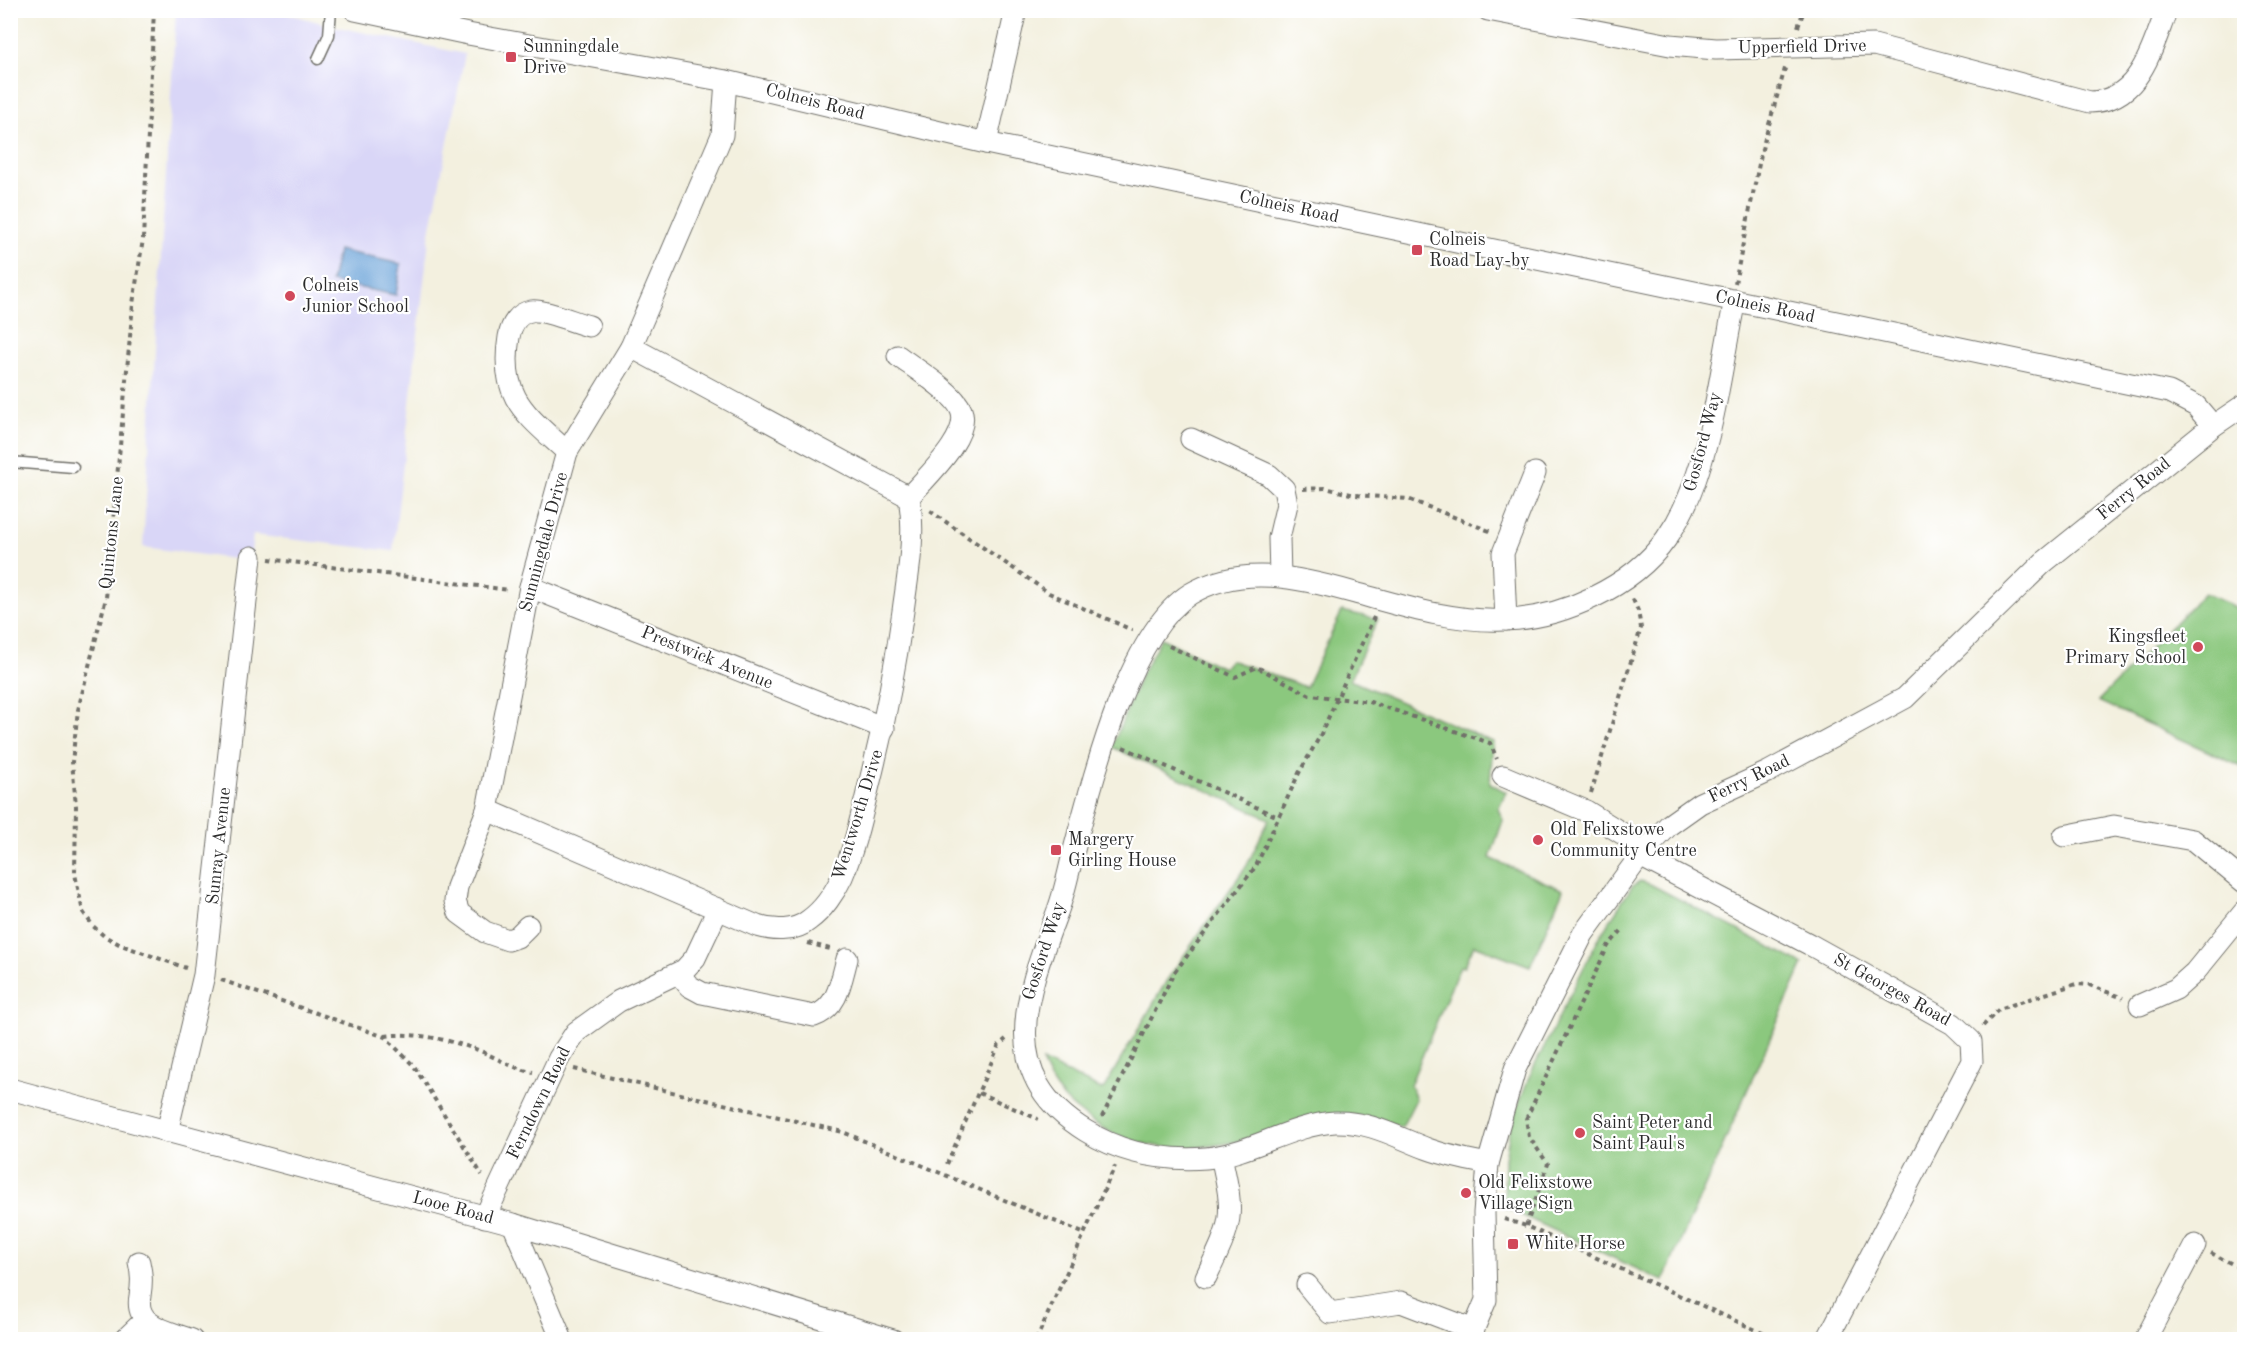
<svg xmlns="http://www.w3.org/2000/svg" width="2255" height="1350" font-family="'Old Standard TT',serif">
	<style>
		.built { fill: #d9d6f7 }
		.green { fill: #8bc87e; stroke: #5b7a54; stroke-width: 1.5 }
		.water { fill: #69a2d8; stroke: #4a6682; stroke-width: 1.5 }
		.lines { fill: none; stroke-linecap: round; stroke-linejoin: round }
		.service-casing { stroke: #71706a; stroke-width: 13 }
		.minor-casing { stroke: #71706a; stroke-width: 23 }
		.path { stroke: #71706a; stroke-width: 4; stroke-dasharray: 4.5 4.5; stroke-linecap: butt }
		.service { stroke: #fff; stroke-width: 10 }
		.minor { stroke: #fff; stroke-width: 21 }
		.poi-dot { fill: #d1495b; stroke: #fff; stroke-width: 2 }
		.labels { text-anchor: middle; dominant-baseline: central; stroke-width: 4.5; stroke-linejoin: round; paint-order: stroke }
		.poi-label { font-size: 18px; fill: #2b2b2b; stroke: #fff; text-anchor: start }
		.street-label { font-size: 18px; fill: #2b2b2b; stroke: #fff }
	</style>
	<rect width="100%" height="100%" fill="#fff"/>
	<filter id="ink" filterUnits="userSpaceOnUse"><feTurbulence type="fractalNoise" baseFrequency=".0167" numOctaves="2"/><feDisplacementMap in="SourceGraphic" scale="12" xChannelSelector="R" yChannelSelector="G"/><feConvolveMatrix kernelMatrix="1 2 1 2 8 2 1 2 1" color-interpolation-filters="sRGB"/></filter>
	<filter id="wash" filterUnits="userSpaceOnUse"><feTurbulence type="fractalNoise" baseFrequency=".008" numOctaves="4" result="noise"/><feDisplacementMap in="SourceGraphic" scale="24" xChannelSelector="R" yChannelSelector="G"/><feGaussianBlur stdDeviation="1.35" result="paint"/><feColorMatrix in="noise" values="0 0 0 0 0 0 0 0 0 0 0 0 0 0 0 0 0 1.4 0 .05"/><feComposite in="paint" operator="in"/></filter>
	<g filter="url(#wash)">
		<rect width="100%" height="100%" fill="#f3f0df"/>
		<path class="built" d="M176,11H278L333,26L465,54L429,238L393,551L253,535L250,561L143,547Z"/>
		<g class="green">
			<path d="M2204,593L2244,611V768L2098,701Z"/>
			<path d="M1342,611L1378,619L1350,680L1493,742L1490,783L1506,792L1498,809L1503,820L1490,858L1563,890L1530,966L1474,945L1464,967L1460,966L1410,1085L1416,1099L1402,1127C1384,1123 1362,1114 1344,1115C1329,1115 1310,1123 1296,1127C1226,1145 1159,1165 1093,1122C1069,1106 1051,1089 1042,1061L1103,1090L1167,980L1247,865L1269,819L1112,747L1140,677L1161,638L1223,668L1230,660L1306,687Z"/>
			<path d="M1640,881L1650,884L1803,964L1663,1281L1504,1207L1505,1159L1511,1124L1529,1077L1597,941L1632,886Z"/>
		</g>
		<path class="water" d="M338,250L401,264L396,295L331,282Z"/>
	</g>
	<g filter="url(#ink)">
		<g class="lines">
			<defs>
				<g id="service">
					<path d="M318,59L329,35L331,10"/>
					<path d="M10,462L73,467"/>
				</g>
				<g id="minor">
					<path d="M355,10L468,34L726,81L986,143L2169,392L2196,406L2213,426"/>
					<path d="M1488,10L1670,45L1716,49L1874,45L2090,102C2140,101 2151,49 2167,10"/>
					<path d="M986,143L1016,10"/>
					<path d="M631,347L909,497"/>
					<path d="M1191,439L1269,475L1284,489L1287,504L1279,538L1280,576"/>
					<path d="M567,452C526,414 499,398 509,337C511,325 518,313 531,311C543,309 576,323 589,326"/>
					<path d="M530,587L884,728"/>
					<path d="M1506,620L1503,553L1535,473"/>
					<path d="M1503,776L1586,811L1628,837L1640,856L1809,944L1953,1024L1971,1041L1972,1061L1827,1340"/>
					<path d="M487,810L757,926C774,931 795,932 809,920C823,910 835,892 842,877C854,849 861,818 868,789C883,730 895,671 903,611C908,573 916,535 909,497C925,478 972,436 961,410C954,392 914,368 898,356"/>
					<path d="M2064,836L2114,826L2193,840L2244,882"/>
					<path d="M528,926L517,937L508,940L485,932L459,913L455,901L457,887L487,810L530,587L567,452L631,347L722,135L726,81"/>
					<path d="M679,974L689,986L702,993L814,1016C838,1008 841,981 847,959"/>
					<path d="M2140,1005L2176,989L2195,972L2244,912"/>
					<path d="M10,1089L513,1224L893,1340"/>
					<path d="M167,1132L204,975L251,557"/>
					<path d="M1488,1164C1468,1160 1447,1156 1428,1149C1396,1137 1370,1121 1335,1122C1290,1125 1250,1154 1206,1158C1164,1161 1123,1154 1086,1131C993,1074 1027,993 1058,910C1065,891 1069,870 1074,850C1092,782 1128,633 1190,594C1241,563 1302,578 1355,593C1403,606 1452,622 1503,620C1561,619 1632,587 1666,539C1680,519 1690,497 1697,475C1716,420 1723,357 1735,300"/>
					<path d="M485,1217L559,1058L576,1032L619,1001L684,970L695,958L718,909"/>
					<path d="M513,1224L562,1340"/>
					<path d="M139,1262C142,1275 142,1283 140,1296C134,1327 169,1331 192,1340"/>
					<path d="M1206,1277C1233,1221 1235,1217 1221,1156"/>
					<path d="M1307,1285L1330,1313L1401,1302L1474,1330"/>
					<path d="M124,1340L144,1321"/>
					<path d="M1469,1340L1486,1300L1484,1213L1488,1164L1515,1069L1583,934L1640,856L1669,825L1700,803L1768,772L1905,698L2043,563L2213,426L2244,405"/>
					<path d="M2145,1340L2195,1245"/>
				</g>
			</defs>
			<use href="#service" class="service-casing"/>
			<use href="#minor" class="minor-casing"/>
			<g class="path">
				<path d="M154,10L143,239L133,304L106,598L78,710L72,762L76,806L75,874L83,912L93,926L104,936L121,945L186,968"/>
				<path d="M1798,27L1804,10"/>
				<path d="M1735,283L1762,149L1786,65"/>
				<path d="M1303,489L1325,488L1355,495L1408,499L1492,532"/>
				<path d="M930,511L1049,593L1132,630"/>
				<path d="M269,559L509,590"/>
				<path d="M1169,646L1235,677L1257,667L1310,695L1370,702L1490,743L1497,759"/>
				<path d="M1123,747L1278,817"/>
				<path d="M1591,793L1641,628L1638,611L1632,597"/>
				<path d="M808,943L830,949"/>
				<path d="M221,980L385,1037L414,1066L482,1175"/>
				<path d="M1983,1026L1999,1009L2076,984L2089,985L2123,998"/>
				<path d="M385,1036C413,1032 446,1039 472,1048C494,1055 511,1069 533,1072"/>
				<path d="M574,1069L843,1132L1085,1234"/>
				<path d="M979,1093L1038,1119"/>
				<path d="M1102,1117L1174,973L1256,866L1299,773L1320,736L1374,617"/>
				<path d="M947,1164L999,1045L1006,1039"/>
				<path d="M1504,1219L1526,1226L1778,1340"/>
				<path d="M1526,1226L1548,1164L1529,1137L1526,1119L1608,946L1623,929"/>
				<path d="M2211,1253L2244,1270"/>
				<path d="M1036,1340L1115,1166"/>
			</g>
			<use href="#service" class="service"/>
			<use href="#minor" class="minor"/>
		</g>
	</g>
	<g class="poi-dot">
		<rect x="505" y="51" width="12" height="12" rx="3"/>
		<rect x="1411" y="244" width="12" height="12" rx="3"/>
		<circle cx="290" cy="296" r="6"/>
		<circle cx="2198" cy="647" r="6"/>
		<circle cx="1538" cy="840" r="6"/>
		<rect x="1050" y="844" width="12" height="12" rx="3"/>
		<circle cx="1580" cy="1133" r="6"/>
		<circle cx="1466" cy="1193" r="6"/>
		<rect x="1507" y="1238" width="12" height="12" rx="3"/>
	</g>
	<g class="labels">
		<g class="poi-label">
			<text x="523" y="47">Sunningdale<tspan x="523" dy="21">Drive</tspan></text>
			<text x="1429" y="240">Colneis<tspan x="1429" dy="21">Road Lay-by</tspan></text>
			<text x="302" y="286">Colneis<tspan x="302" dy="21">Junior School</tspan></text>
			<text x="2186" y="637" text-anchor="end">Kingsfleet<tspan x="2186" dy="21">Primary School</tspan></text>
			<text x="1550" y="830">Old Felixstowe<tspan x="1550" dy="21">Community Centre</tspan></text>
			<text x="1068" y="840">Margery<tspan x="1068" dy="21">Girling House</tspan></text>
			<text x="1592" y="1123">Saint Peter and<tspan x="1592" dy="21">Saint Paul's</tspan></text>
			<text x="1478" y="1183">Old Felixstowe<tspan x="1478" dy="21">Village Sign</tspan></text>
			<text x="1525" y="1244">White Horse</text>
		</g>
		<g class="street-label">
			<text transform="translate(1802 47) rotate(-1)">Upperfield Drive</text>
			<text transform="translate(815 102) rotate(14)">Colneis Road</text>
			<text transform="translate(1289 207) rotate(12)">Colneis Road</text>
			<text transform="translate(1765 307) rotate(12)">Colneis Road</text>
			<text transform="translate(1703 442) rotate(-75)">Gosford Way</text>
			<text transform="translate(2134 489) rotate(-39)">Ferry Road</text>
			<text transform="translate(112 533) rotate(-84)">Quintons Lane</text>
			<text transform="translate(544 542) rotate(-75)">Sunningdale Drive</text>
			<text transform="translate(707 658) rotate(22)">Prestwick Avenue</text>
			<text transform="translate(1749 779) rotate(-26)">Ferry Road</text>
			<text transform="translate(858 815) rotate(-73)">Wentworth Drive</text>
			<text transform="translate(219 846) rotate(-84)">Sunray Avenue</text>
			<text transform="translate(1044 951) rotate(-72)">Gosford Way</text>
			<text transform="translate(1892 990) rotate(29)">St Georges Road</text>
			<text transform="translate(539 1103) rotate(-64)">Ferndown Road</text>
			<text transform="translate(453 1208) rotate(15)">Looe Road</text>
		</g>
	</g>
	<rect width="2255" height="1350" fill="none" stroke="#fff" stroke-width="36"/>
</svg>
